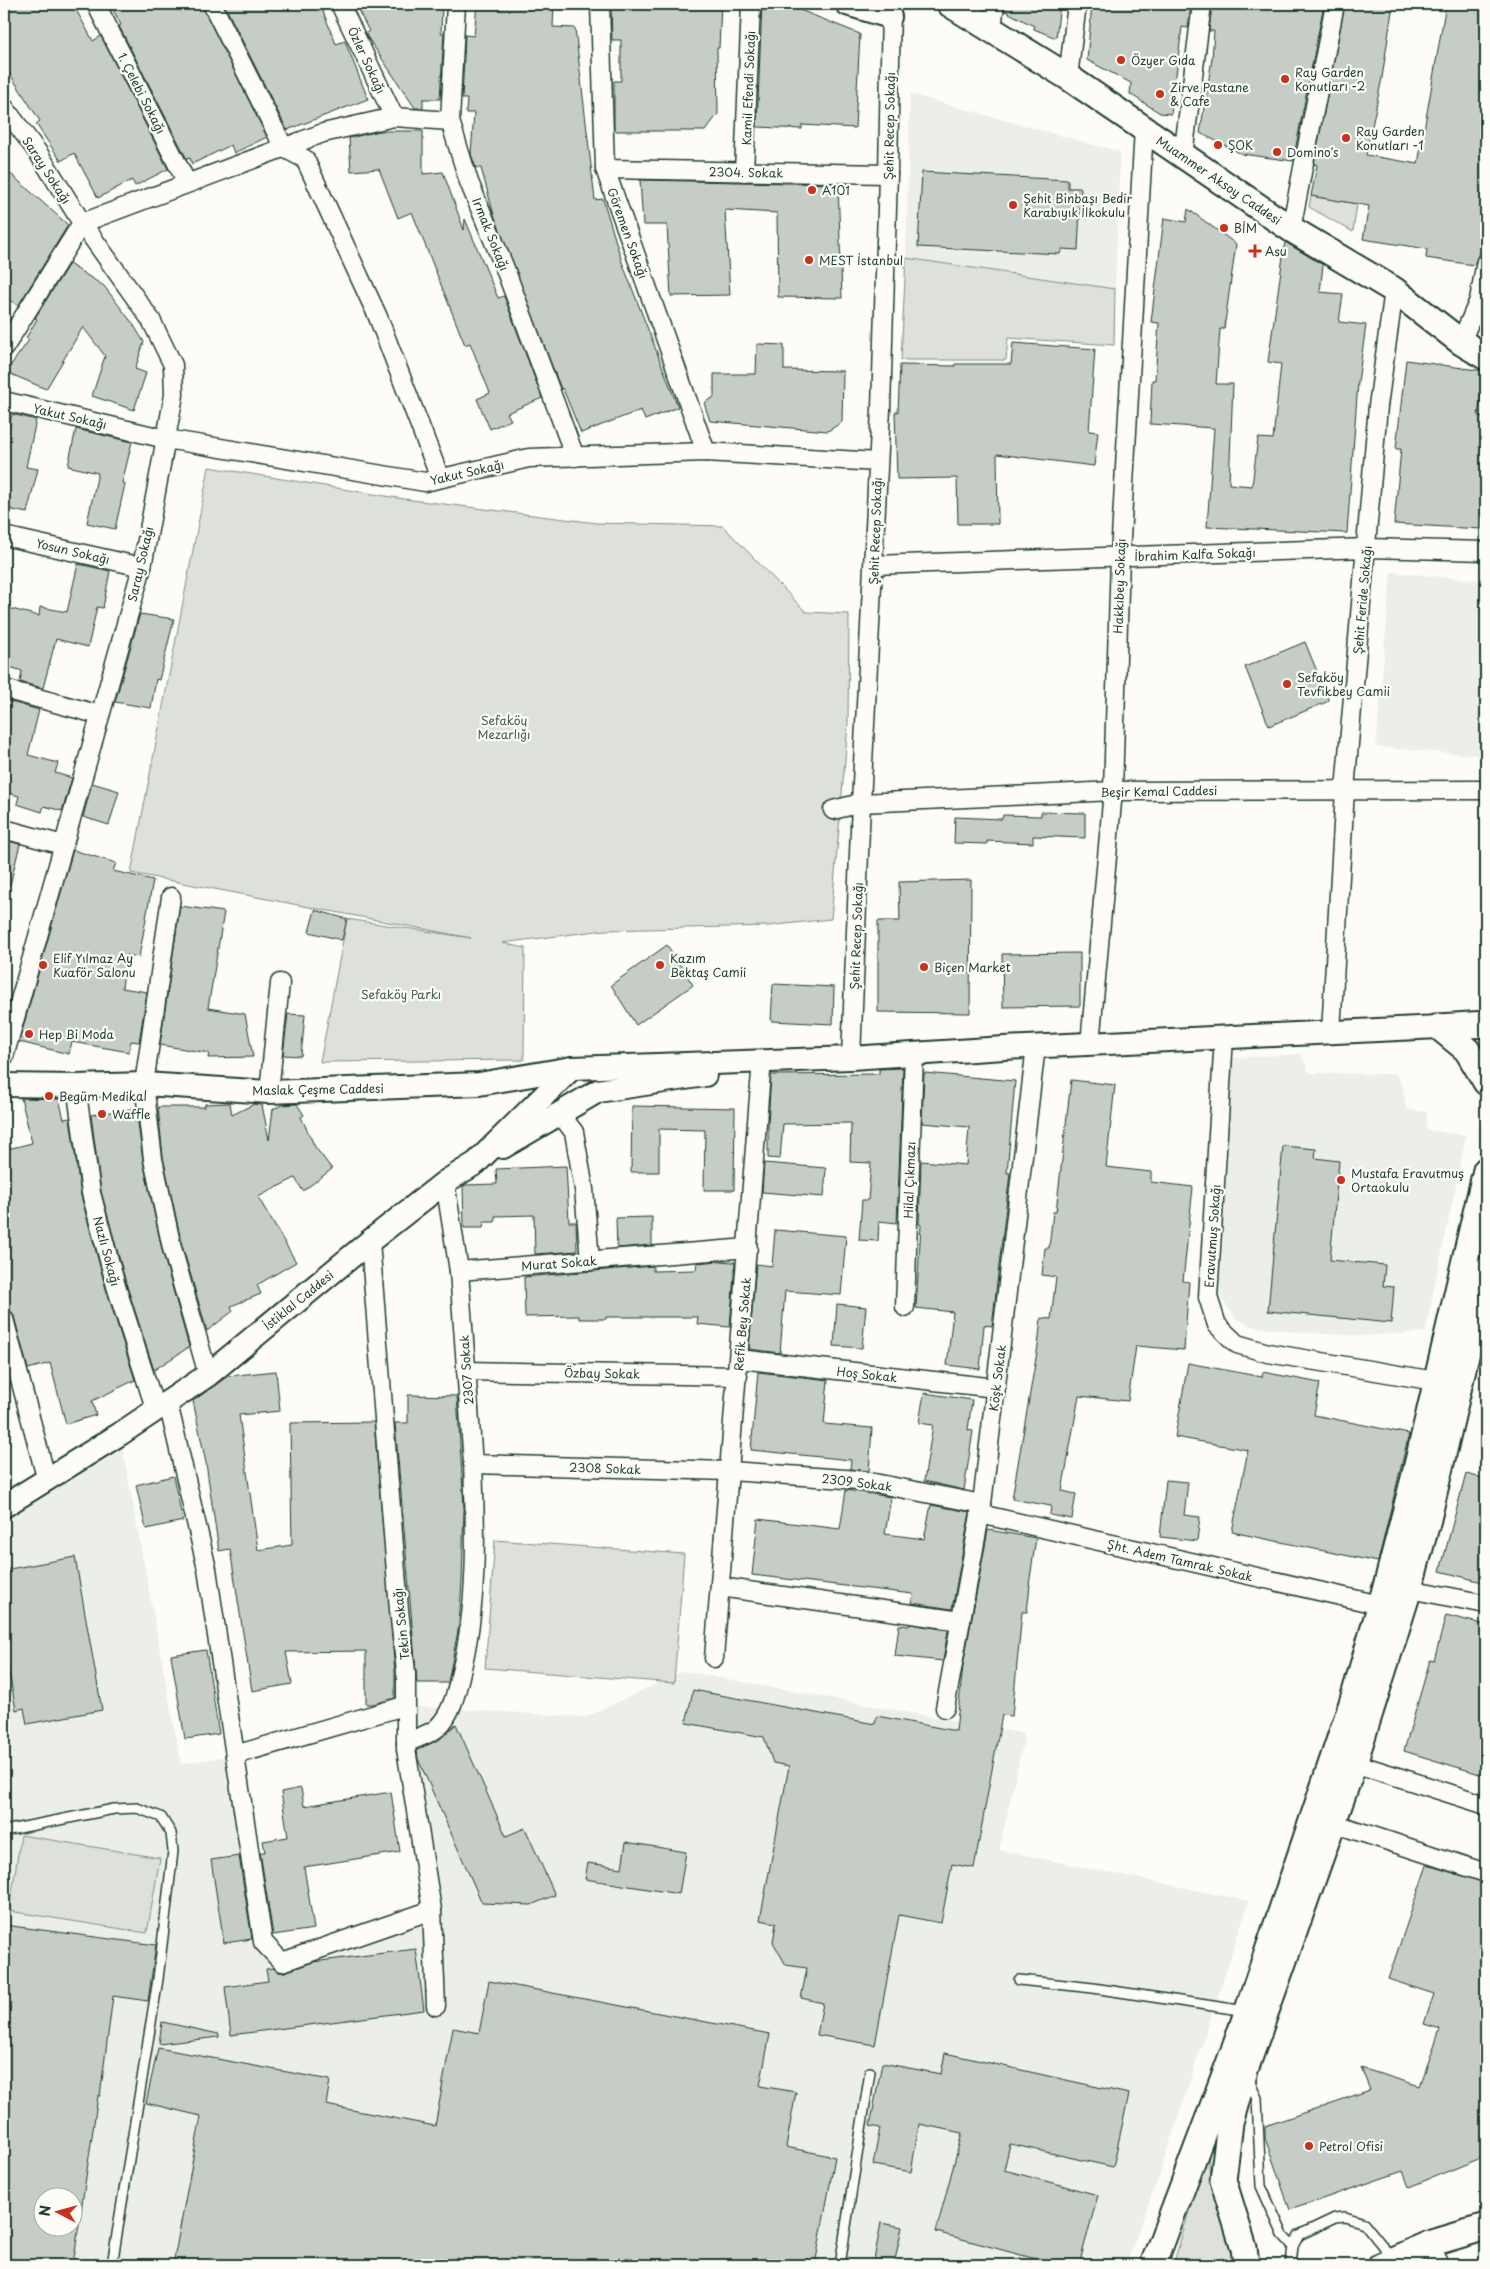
<svg xmlns="http://www.w3.org/2000/svg" width="1490" height="2269" font-family="'Playpen Sans',sans-serif">
	<style>
		.built { fill: #eceee9; fill-rule: evenodd }
		.green { fill: #dde0db; stroke: #7e8e88 }
		.building { fill: #c6cdc7; stroke: #1f3d34; fill-rule: evenodd }
		.lines { fill: none; stroke-linecap: round; stroke-linejoin: round }
		.service-casing { stroke: #1f3d34; stroke-width: 12 }
		.minor-casing { stroke: #1f3d34; stroke-width: 21 }
		.tertiary-casing { stroke: #1f3d34; stroke-width: 26 }
		.secondary-casing { stroke: #1f3d34; stroke-width: 29 }
		.service { stroke: #fdfcf7; stroke-width: 9 }
		.minor { stroke: #fdfcf7; stroke-width: 18 }
		.tertiary { stroke: #fdfcf7; stroke-width: 22 }
		.secondary { stroke: #fdfcf7; stroke-width: 25 }
		.poi-dot { fill: #c8321e; stroke: #fdfcf7; stroke-width: 2 }
		.labels { text-anchor: middle; dominant-baseline: central; stroke-width: 4.5; stroke-linejoin: round; paint-order: stroke }
		.street-label { font-size: 12px; fill: #1f3d34; stroke: #fdfcf7 }
		.poi-label { font-size: 12px; fill: #1f3d34; stroke: #fdfcf7; text-anchor: start }
		.park-label { font-size: 12px; fill: #455e55; stroke: #fdfcf7 }
	</style>
	<rect width="100%" height="100%" fill="#fdfcf7"/>
	<filter id="ink" filterUnits="userSpaceOnUse"><feTurbulence type="fractalNoise" baseFrequency=".02" numOctaves="2"/><feDisplacementMap in="SourceGraphic" scale="10" xChannelSelector="R" yChannelSelector="G"/><feConvolveMatrix kernelMatrix="1 2 1 2 8 2 1 2 1" color-interpolation-filters="sRGB"/></filter>
	<g filter="url(#ink)">
		<g class="built">
			<path d="M910,94L1120,152L1115,289L906,258Z"/>
			<path d="M1391,572L1486,581V756L1376,747Z"/>
			<path d="M1301,1054L1309,1073L1396,1074L1403,1088L1406,1109L1427,1112L1426,1130L1466,1136L1425,1332L1359,1336L1296,1332L1250,1326L1235,1318L1218,1293V1265L1223,1223L1231,1058Z"/>
			<path d="M120,1434L181,1764L235,1755L263,1942L282,1961L432,1910L404,1706L586,1717L683,1671L1025,1734L999,1850L1249,1901L1158,2178L1126,2265H4V1506ZM42,2196H72V2226H42Z"/>
		</g>
		<g class="green">
			<path d="M1311,196L1357,204L1353,232L1309,207Z"/>
			<path d="M906,258L1115,289L1114,345L1008,338L1006,360H901Z"/>
			<path d="M209,467L404,499L597,523L723,526L806,612L849,614L848,725L831,919L768,926L605,930L502,943L525,948L524,1060L320,1062L347,919L471,938L131,873Z"/>
			<path d="M495,1540L684,1554L674,1683L485,1668Z"/>
			<path d="M21,1835L160,1858L147,1933L9,1911Z"/>
			<path d="M1209,2152V2168L1216,2203L1227,2232L1235,2265H1173L1202,2168Z"/>
		</g>
		<g class="building">
			<path d="M4,4H73L93,41L101,36L168,169L135,186L132,180L98,198L74,153L61,161L36,124L40,121L4,65Z"/>
			<path d="M110,4H201L267,137L234,153L231,145L192,164L190,158L187,159L119,26L121,25Z"/>
			<path d="M224,4H320L336,44L345,41L368,99L287,130Z"/>
			<path d="M355,4H442L441,33H444L440,99H423V108H415L368,38L366,33L369,31Z"/>
			<path d="M477,4H554L553,27L575,28L595,200L603,199L622,262L678,407L645,420L641,410L581,433L563,389H561L494,215L481,168H476L471,154L474,113H466L467,99H462L465,35L474,36Z"/>
			<path d="M611,4H721L719,48H717L718,114L705,131H614V81H621V40H612Z"/>
			<path d="M762,4H785L860,34L855,128L802,125V129L757,127Z"/>
			<path d="M1005,4H1060L1056,38L1034,29V26L1005,11Z"/>
			<path d="M1092,4H1191L1188,28L1182,27L1171,114L1160,113L1130,94L1131,83L1087,60Z"/>
			<path d="M1212,4H1324L1293,161L1242,154L1200,133L1212,59L1214,31H1209Z"/>
			<path d="M1345,4H1393L1382,78L1366,155L1418,164L1446,4H1486V231L1483,251L1478,255L1474,265L1426,258L1427,249L1363,239L1369,206L1311,196L1317,165L1314,164Z"/>
			<path d="M380,131H423V174L443,172L464,230L465,219L498,298L504,296L542,398L507,413L511,420L490,429L477,399L490,393L470,343L465,345L412,212L398,218L379,169L351,171L349,138Z"/>
			<path d="M4,168L68,225L18,306L4,296Z"/>
			<path d="M922,172L1068,180V188H1081L1078,250L1062,249L1060,254L918,247Z"/>
			<path d="M640,180L838,184L842,298L778,297L777,213L725,210L730,295L671,296L667,225H643Z"/>
			<path d="M1188,209L1236,244L1224,329H1220L1216,384H1233L1229,484L1252,486L1258,438L1273,439L1281,364L1268,362L1285,242L1323,265L1320,292L1343,294L1339,322L1366,325L1358,382L1347,533L1207,527L1214,428L1150,424L1152,380H1155L1159,323L1151,322L1164,218L1186,222Z"/>
			<path d="M69,264L104,286L133,324L144,342L135,369L146,373L134,410L92,396L105,356L83,327L46,389L6,372L29,340L26,338L37,319L35,318Z"/>
			<path d="M1013,343L1095,349L1089,431L1098,432L1094,466L997,454L998,524H958L957,478L897,479L895,412H898L900,365L955,366V364H1011Z"/>
			<path d="M757,344L784,345V370L843,371L842,422L828,431L710,421L704,403L714,397V374H756Z"/>
			<path d="M1406,360L1484,371L1478,416L1486,417V460L1484,459L1481,529L1394,524L1401,449H1396Z"/>
			<path d="M12,414L36,420L26,467L38,469L27,513L4,508V451Z"/>
			<path d="M76,429L132,442L122,483L125,484L115,529L87,523L98,473L68,466Z"/>
			<path d="M78,564L110,571L103,608L97,607L88,647L56,639L43,688L20,682L22,671L4,665V607L39,616L40,607L67,612Z"/>
			<path d="M140,614L174,619L159,680L156,679L151,708L115,702Z"/>
			<path d="M1305,642L1329,701L1269,726L1245,667Z"/>
			<path d="M4,700L39,710L28,755L58,763L55,773L72,778L62,811L44,806L42,812L17,804L19,796L4,792Z"/>
			<path d="M92,783L119,791L109,825L83,817Z"/>
			<path d="M1041,812L1085,813V838L1033,836V843L987,841V844L954,843L955,817L1002,819L1003,815L1041,816Z"/>
			<path d="M4,840L20,844L10,885H4Z"/>
			<path d="M73,850L116,863L113,871L153,880L139,957L126,955L122,988L147,992L139,1042L131,1041L129,1052L72,1042L69,1054L19,1042Z"/>
			<path d="M971,880L970,1013L878,1012V921H900L899,882Z"/>
			<path d="M180,906L224,912L208,1008L245,1014L253,1057L208,1058L209,1053L160,1045Z"/>
			<path d="M315,910L347,919L342,940L309,932Z"/>
			<path d="M667,945L693,985L636,1025L611,985Z"/>
			<path d="M1080,953V1006L1003,1007L1002,954Z"/>
			<path d="M773,984L834,987L833,1024L771,1021Z"/>
			<path d="M288,1014L305,1015L301,1056L283,1055Z"/>
			<path d="M903,1068L897,1223L879,1221L878,1241L859,1240L862,1200H868L871,1163L850,1162L851,1123L783,1124L780,1159L768,1158V1124L771,1075L879,1074V1069Z"/>
			<path d="M924,1073L1015,1081L1007,1173H1010L996,1291L992,1326L984,1325L980,1369L947,1365L953,1312L916,1308L921,1225L919,1224L921,1161L966,1165L969,1127L922,1123Z"/>
			<path d="M1071,1080L1115,1085L1106,1167L1151,1172V1182L1193,1187L1183,1281L1189,1282L1184,1350L1136,1346L1128,1401L1079,1396L1062,1491L1076,1494L1072,1519L1050,1515L1051,1506L1012,1499L1038,1346L1041,1318L1051,1319L1056,1277L1042,1275L1045,1248H1049L1053,1212H1056Z"/>
			<path d="M21,1098L59,1099L64,1119L70,1118L81,1196L106,1289L135,1380L92,1401L96,1415L66,1424L50,1363L28,1369L14,1316L11,1311L4,1307V1150L32,1143Z"/>
			<path d="M230,1103L232,1115L254,1104L262,1105L269,1140L273,1109L282,1105L297,1104L304,1115L301,1117L315,1147L332,1169L303,1191L295,1178L258,1197L296,1262L257,1285L261,1294L231,1306L233,1311L207,1331L182,1245L163,1157L158,1107H205V1104Z"/>
			<path d="M632,1106L735,1108L734,1190H704L705,1130L659,1129V1172H631Z"/>
			<path d="M136,1108L143,1161L162,1250L189,1347L154,1370L126,1283L101,1191L91,1115Z"/>
			<path d="M1283,1146L1316,1149L1315,1158L1339,1161L1330,1260L1385,1265L1383,1286L1394,1287L1391,1323L1268,1311Z"/>
			<path d="M764,1163L826,1168L824,1197L762,1192Z"/>
			<path d="M566,1166L569,1222H576L577,1251L535,1254L534,1215L495,1216V1222H484L483,1228H464L463,1186L466,1185L497,1184L496,1169Z"/>
			<path d="M652,1217V1245L617,1248L616,1218Z"/>
			<path d="M775,1230L846,1236L841,1295L785,1291L780,1353L749,1349L756,1264L772,1266Z"/>
			<path d="M718,1261L735,1262L730,1327L697,1324L698,1317H606V1319H579V1316L525,1317L524,1277L653,1266V1271L696,1270L697,1263Z"/>
			<path d="M837,1304L866,1307L862,1348L834,1346Z"/>
			<path d="M1188,1363L1262,1377L1263,1372L1320,1383L1314,1415L1409,1434L1378,1562L1232,1532L1248,1450L1175,1437Z"/>
			<path d="M276,1371L280,1411L239,1415L258,1550L292,1545L290,1423L374,1422L395,1673V1698L374,1704H366V1651L286,1652L292,1684L252,1691L230,1549L219,1551L206,1463L193,1401L228,1376Z"/>
			<path d="M758,1372L828,1380L824,1424L872,1428L869,1471L850,1469L851,1460L751,1450Z"/>
			<path d="M924,1393L972,1400L968,1430L973,1431L964,1490L924,1481L933,1425L919,1423Z"/>
			<path d="M408,1395L457,1396L464,1508L462,1580L459,1625L448,1683H417L395,1423H408Z"/>
			<path d="M1466,1474L1486,1479V1583L1440,1571Z"/>
			<path d="M173,1476L183,1521L146,1529L136,1485Z"/>
			<path d="M1166,1480L1188,1482L1184,1515L1200,1517L1197,1541L1160,1537Z"/>
			<path d="M846,1490L891,1497L885,1534L924,1539L931,1505L970,1512L952,1609L912,1603L913,1594L752,1575L758,1519L840,1529Z"/>
			<path d="M988,1530L1036,1538L1029,1585H1030L1027,1612H1022L1012,1716L1002,1715L974,1868L952,1864L941,1923L899,1915L875,2045L817,2035L823,2003L801,1998L807,1968L786,1965L773,1942L776,1923L760,1920L789,1766L773,1763L764,1737L686,1723L693,1690L875,1724L877,1716L956,1731L963,1666Z"/>
			<path d="M75,1557L102,1710L27,1724L24,1708L16,1710L4,1645V1570Z"/>
			<path d="M1446,1615L1486,1625V1776L1404,1751L1430,1660L1434,1661Z"/>
			<path d="M910,1624L948,1630L943,1661L895,1656L899,1625L909,1626Z"/>
			<path d="M206,1650L219,1734L185,1739L171,1655Z"/>
			<path d="M456,1724L506,1836L525,1828L555,1895L531,1905L482,1903L418,1759L417,1750L440,1739Z"/>
			<path d="M301,1788L304,1806L391,1792L400,1852L304,1867L314,1929L273,1935L260,1852H265L263,1841L288,1837L281,1792Z"/>
			<path d="M626,1842L686,1852L679,1894L585,1879L588,1863L622,1868Z"/>
			<path d="M239,1856L252,1939L224,1943L211,1860Z"/>
			<path d="M1427,1865L1486,1883V2156L1409,2187L1403,2171L1290,2210L1265,2138V2126L1370,2090L1361,2068L1420,2086L1440,2029L1424,2024L1434,1994L1388,1979Z"/>
			<path d="M4,1925L156,1945L148,2001L113,1996L100,2096H98L73,2265H4ZM42,2196H72V2226H42Z"/>
			<path d="M416,1949L424,2010L231,2035L225,1987L268,1981L266,1969L273,1968L279,1972H285L313,1962Z"/>
			<path d="M489,1981L770,2034L760,2086L796,2092L786,2147L835,2157L815,2265H173L201,2116L146,2103L158,2048L330,2080L326,2105L435,2126L453,2028L479,2033Z"/>
			<path d="M162,2022L219,2034V2037L159,2044Z"/>
			<path d="M945,2053L1129,2094L1113,2167L1010,2144L1004,2170L1098,2195L1079,2265H1058L936,2232L962,2133L919,2124L911,2172L873,2165L880,2128L870,2126L882,2063L941,2074Z"/>
			<path d="M881,2223L902,2227L894,2265H873Z"/>
		</g>
		<g class="lines">
			<defs>
				<g id="service">
					<path d="M4,1831L114,1809L137,1808L161,1817L171,1833L173,1851L158,1979L112,2265"/>
					<path d="M1019,1980L1093,1988L1246,2011"/>
					<path d="M1249,2079L1257,2098L1261,2186L1283,2235L1293,2246"/>
					<path d="M840,2265L870,2072"/>
					<path d="M1291,2265L1293,2246L1299,2235L1335,2218L1345,2217L1364,2223L1393,2259"/>
				</g>
				<g id="minor">
					<path d="M96,4L187,183"/>
					<path d="M212,4L284,148L305,159L378,317L440,478"/>
					<path d="M340,4L394,117"/>
					<path d="M456,4L450,121L469,182L504,266L575,457"/>
					<path d="M600,4L605,169L706,452"/>
					<path d="M992,29L995,4"/>
					<path d="M1068,77L1077,4"/>
					<path d="M4,107L39,154L82,223L151,320L173,365L174,395L142,567L4,1057"/>
					<path d="M1183,156L1202,4"/>
					<path d="M605,169L888,174"/>
					<path d="M744,172L751,4"/>
					<path d="M1291,229L1335,4"/>
					<path d="M1461,342L1479,300L1486,261"/>
					<path d="M4,348L82,223L323,133L394,117L450,121"/>
					<path d="M4,401L166,439L425,482L529,458L706,452L878,462"/>
					<path d="M4,536L142,567"/>
					<path d="M874,565L1367,548L1486,551"/>
					<path d="M4,689L100,715"/>
					<path d="M833,810L861,803L1113,791L1486,790"/>
					<path d="M4,829L63,845"/>
					<path d="M171,897L144,1084L153,1159L172,1248L208,1375"/>
					<path d="M1331,1032L1345,790L1378,406L1394,290"/>
					<path d="M1224,1037L1208,1297L1217,1325L1237,1344L1268,1353L1435,1381"/>
					<path d="M1090,1044L1113,791L1120,556L1144,128"/>
					<path d="M851,1058L861,803L881,409L888,174L891,4"/>
					<path d="M76,1086L91,1193L116,1286L156,1411"/>
					<path d="M269,1092L280,983"/>
					<path d="M560,1114L574,1132L584,1189L590,1261"/>
					<path d="M445,1182L459,1271L748,1248"/>
					<path d="M370,1241L399,1610L406,1672V1749L432,1910L436,2006"/>
					<path d="M459,1271L473,1464L730,1471L859,1480L982,1504"/>
					<path d="M905,1307L914,1054"/>
					<path d="M4,1319L47,1481"/>
					<path d="M739,1359L996,1388"/>
					<path d="M466,1371L738,1376"/>
					<path d="M168,1403L207,1569L263,1942L282,1962L432,1910"/>
					<path d="M980,1514L1380,1605"/>
					<path d="M720,1587L961,1621"/>
					<path d="M1399,1587L1486,1604"/>
					<path d="M714,1658L762,1060"/>
					<path d="M945,1708L982,1504L1036,1046"/>
					<path d="M406,1743C415,1738 429,1735 437,1728C451,1715 456,1694 460,1676C478,1606 476,1535 473,1464"/>
					<path d="M235,1755L404,1706"/>
					<path d="M1354,1763L1486,1805"/>
					<path d="M1333,1823L1486,1873"/>
					<path d="M1429,2244L1439,2265"/>
				</g>
				<g id="tertiary">
					<path d="M847,4L890,17"/>
					<path d="M4,1085L76,1086L144,1084L269,1092L479,1084L572,1068L851,1058L1004,1048L1439,1027"/>
					<path d="M503,1147L598,1091L705,1075"/>
					<path d="M4,1506L120,1434L208,1375L370,1241L445,1182L476,1163L572,1068"/>
				</g>
				<g id="secondary">
					<path d="M950,4L1068,77L1291,229L1394,290L1461,342L1486,357"/>
					<path d="M1439,1027L1467,1050L1486,1082"/>
					<path d="M1439,1027L1486,1024"/>
					<path d="M1153,2265L1236,2045L1352,1703L1387,1583L1414,1478L1486,1170"/>
					<path d="M1246,2265L1244,2248L1223,2180L1230,2123L1245,2070L1354,1763L1409,1589L1428,1519L1486,1270"/>
					<path d="M1381,2265L1429,2244L1486,2227"/>
				</g>
			</defs>
			<use href="#service" class="service-casing"/>
			<use href="#minor" class="minor-casing"/>
			<use href="#tertiary" class="tertiary-casing"/>
			<use href="#secondary" class="secondary-casing"/>
			<use href="#service" class="service"/>
			<use href="#minor" class="minor"/>
			<use href="#tertiary" class="tertiary"/>
			<use href="#secondary" class="secondary"/>
		</g>
	</g>
	<g class="poi-dot">
		<circle cx="1121" cy="60" r="5"/>
		<circle cx="1285" cy="79" r="5"/>
		<circle cx="1160" cy="94" r="5"/>
		<circle cx="1346" cy="138" r="5"/>
		<circle cx="1218" cy="145" r="5"/>
		<circle cx="1277" cy="152" r="5"/>
		<circle cx="812" cy="190" r="5"/>
		<circle cx="1013" cy="205" r="5"/>
		<circle cx="1224" cy="228" r="5"/>
		<path d="M1252.5 243.5h5v5h5v5h-5v5h-5v-5h-5v-5h5z"/>
		<circle cx="809" cy="260" r="5"/>
		<circle cx="1287" cy="684" r="5"/>
		<circle cx="43" cy="965" r="5"/>
		<circle cx="660" cy="965" r="5"/>
		<circle cx="924" cy="967" r="5"/>
		<circle cx="29" cy="1034" r="5"/>
		<circle cx="49" cy="1096" r="5"/>
		<circle cx="102" cy="1114" r="5"/>
		<circle cx="1341" cy="1180" r="5"/>
		<circle cx="1309" cy="2146" r="5"/>
	</g>
	<g class="labels">
		<g class="street-label">
			<text transform="translate(367 60) rotate(65)">Özler Sokağı</text>
			<text transform="translate(748 88) rotate(-88)">Kamil Efendi Sokağı</text>
			<text transform="translate(142 93) rotate(63)">1. Çelebi Sokağı</text>
			<text transform="translate(889 126) rotate(-89)">Şehit Recep Sokağı</text>
			<text transform="translate(47 170) rotate(57)">Saray Sokağı</text>
			<text transform="translate(746 172) rotate(1)">2304. Sokak</text>
			<text transform="translate(1219 180) rotate(34)">Muammer Aksoy Caddesi</text>
			<text transform="translate(628 233) rotate(70)">Göremen Sokağı</text>
			<text transform="translate(491 234) rotate(68)">Irmak Sokağı</text>
			<text transform="translate(70 416) rotate(13)">Yakut Sokağı</text>
			<text transform="translate(467 472) rotate(-13)">Yakut Sokağı</text>
			<text transform="translate(875 531) rotate(-88)">Şehit Recep Sokağı</text>
			<text transform="translate(73 551) rotate(13)">Yosun Sokağı</text>
			<text transform="translate(1195 554) rotate(-2)">İbrahim Kalfa Sokağı</text>
			<text transform="translate(140 564) rotate(-77)">Saray Sokağı</text>
			<text transform="translate(1119 586) rotate(-88)">Hakkıbey Sokağı</text>
			<text transform="translate(1362 600) rotate(-85)">Şehit Feride Sokağı</text>
			<text transform="translate(1159 791) rotate(-1)">Beşir Kemal Caddesi</text>
			<text transform="translate(856 936) rotate(-88)">Şehit Recep Sokağı</text>
			<text transform="translate(318 1089) rotate(-1)">Maslak Çeşme Caddesi</text>
			<text transform="translate(909 1180) rotate(-88)">Hilal Çıkmazı</text>
			<text transform="translate(1212 1236) rotate(-86)">Eravutmuş Sokağı</text>
			<text transform="translate(107 1251) rotate(75)">Nazlı Sokağı</text>
			<text transform="translate(559 1263) rotate(-4)">Murat Sokak</text>
			<text transform="translate(298 1300) rotate(-39)">İstiklal Caddesi</text>
			<text transform="translate(742 1324) rotate(-85)">Refik Bey Sokak</text>
			<text transform="translate(466 1370) rotate(-94)">2307 Sokak</text>
			<text transform="translate(602 1373) rotate(1)">Özbay Sokak</text>
			<text transform="translate(867 1374) rotate(6)">Hoş Sokak</text>
			<text transform="translate(997 1378) rotate(-83)">Köşk Sokak</text>
			<text transform="translate(605 1468) rotate(2)">2308 Sokak</text>
			<text transform="translate(857 1482) rotate(7)">2309 Sokak</text>
			<text transform="translate(1180 1560) rotate(13)">Şht. Adem Tamrak Sokak</text>
			<text transform="translate(401 1624) rotate(-96)">Tekin Sokağı</text>
		</g>
		<g class="poi-label">
			<text x="1131" y="60">Özyer Gıda</text>
			<text x="1295" y="72">Ray Garden<tspan x="1295" dy="14">Konutları -2</tspan></text>
			<text x="1170" y="87">Zirve Pastane<tspan x="1170" dy="14">&amp; Cafe</tspan></text>
			<text x="1356" y="131">Ray Garden<tspan x="1356" dy="14">Konutları -1</tspan></text>
			<text x="1228" y="145">ŞOK</text>
			<text x="1287" y="152">Domino's</text>
			<text x="822" y="190">A101</text>
			<text x="1023" y="198">Şehit Binbaşı Bedir<tspan x="1023" dy="14">Karabıyık İlkokulu</tspan></text>
			<text x="1234" y="228">BİM</text>
			<text x="1265" y="251">Asu</text>
			<text x="819" y="260">MEST İstanbul</text>
			<text x="1297" y="677">Sefaköy<tspan x="1297" dy="14">Tevfikbey Camii</tspan></text>
			<text x="53" y="958">Elif Yılmaz Ay<tspan x="53" dy="14">Kuaför Salonu</tspan></text>
			<text x="670" y="958">Kazım<tspan x="670" dy="14">Bektaş Camii</tspan></text>
			<text x="934" y="967">Biçen Market</text>
			<text x="39" y="1034">Hep Bi Moda</text>
			<text x="59" y="1096">Begüm Medikal</text>
			<text x="112" y="1114">Waffle</text>
			<text x="1351" y="1173">Mustafa Eravutmuş<tspan x="1351" dy="14">Ortaokulu</tspan></text>
			<text x="1319" y="2146">Petrol Ofisi</text>
		</g>
		<g class="park-label">
			<text x="504" y="720">Sefaköy<tspan x="504" dy="14">Mezarlığı</tspan></text>
			<text x="401" y="994">Sefaköy Parkı</text>
		</g>
	</g>
	<rect width="1490" height="2269" fill="none" stroke="#fdfcf7" stroke-width="20"/>
	<rect x="10" y="10" width="1470" height="2249" fill="none" stroke="#1f3d34" stroke-width="2" filter="url(#ink)"/>
	<g transform="translate(58 2212) rotate(276)"><circle r="24" fill="#fdfcf7" stroke="#a4b0a9"/>
	<path d="M0-4L9 19L0 12L-9 19Z" fill="#c8321e"/>
	<text y="-8" font-size="14" font-weight="bold" text-anchor="middle" fill="#1f3d34">N</text>
	</g>
</svg>
